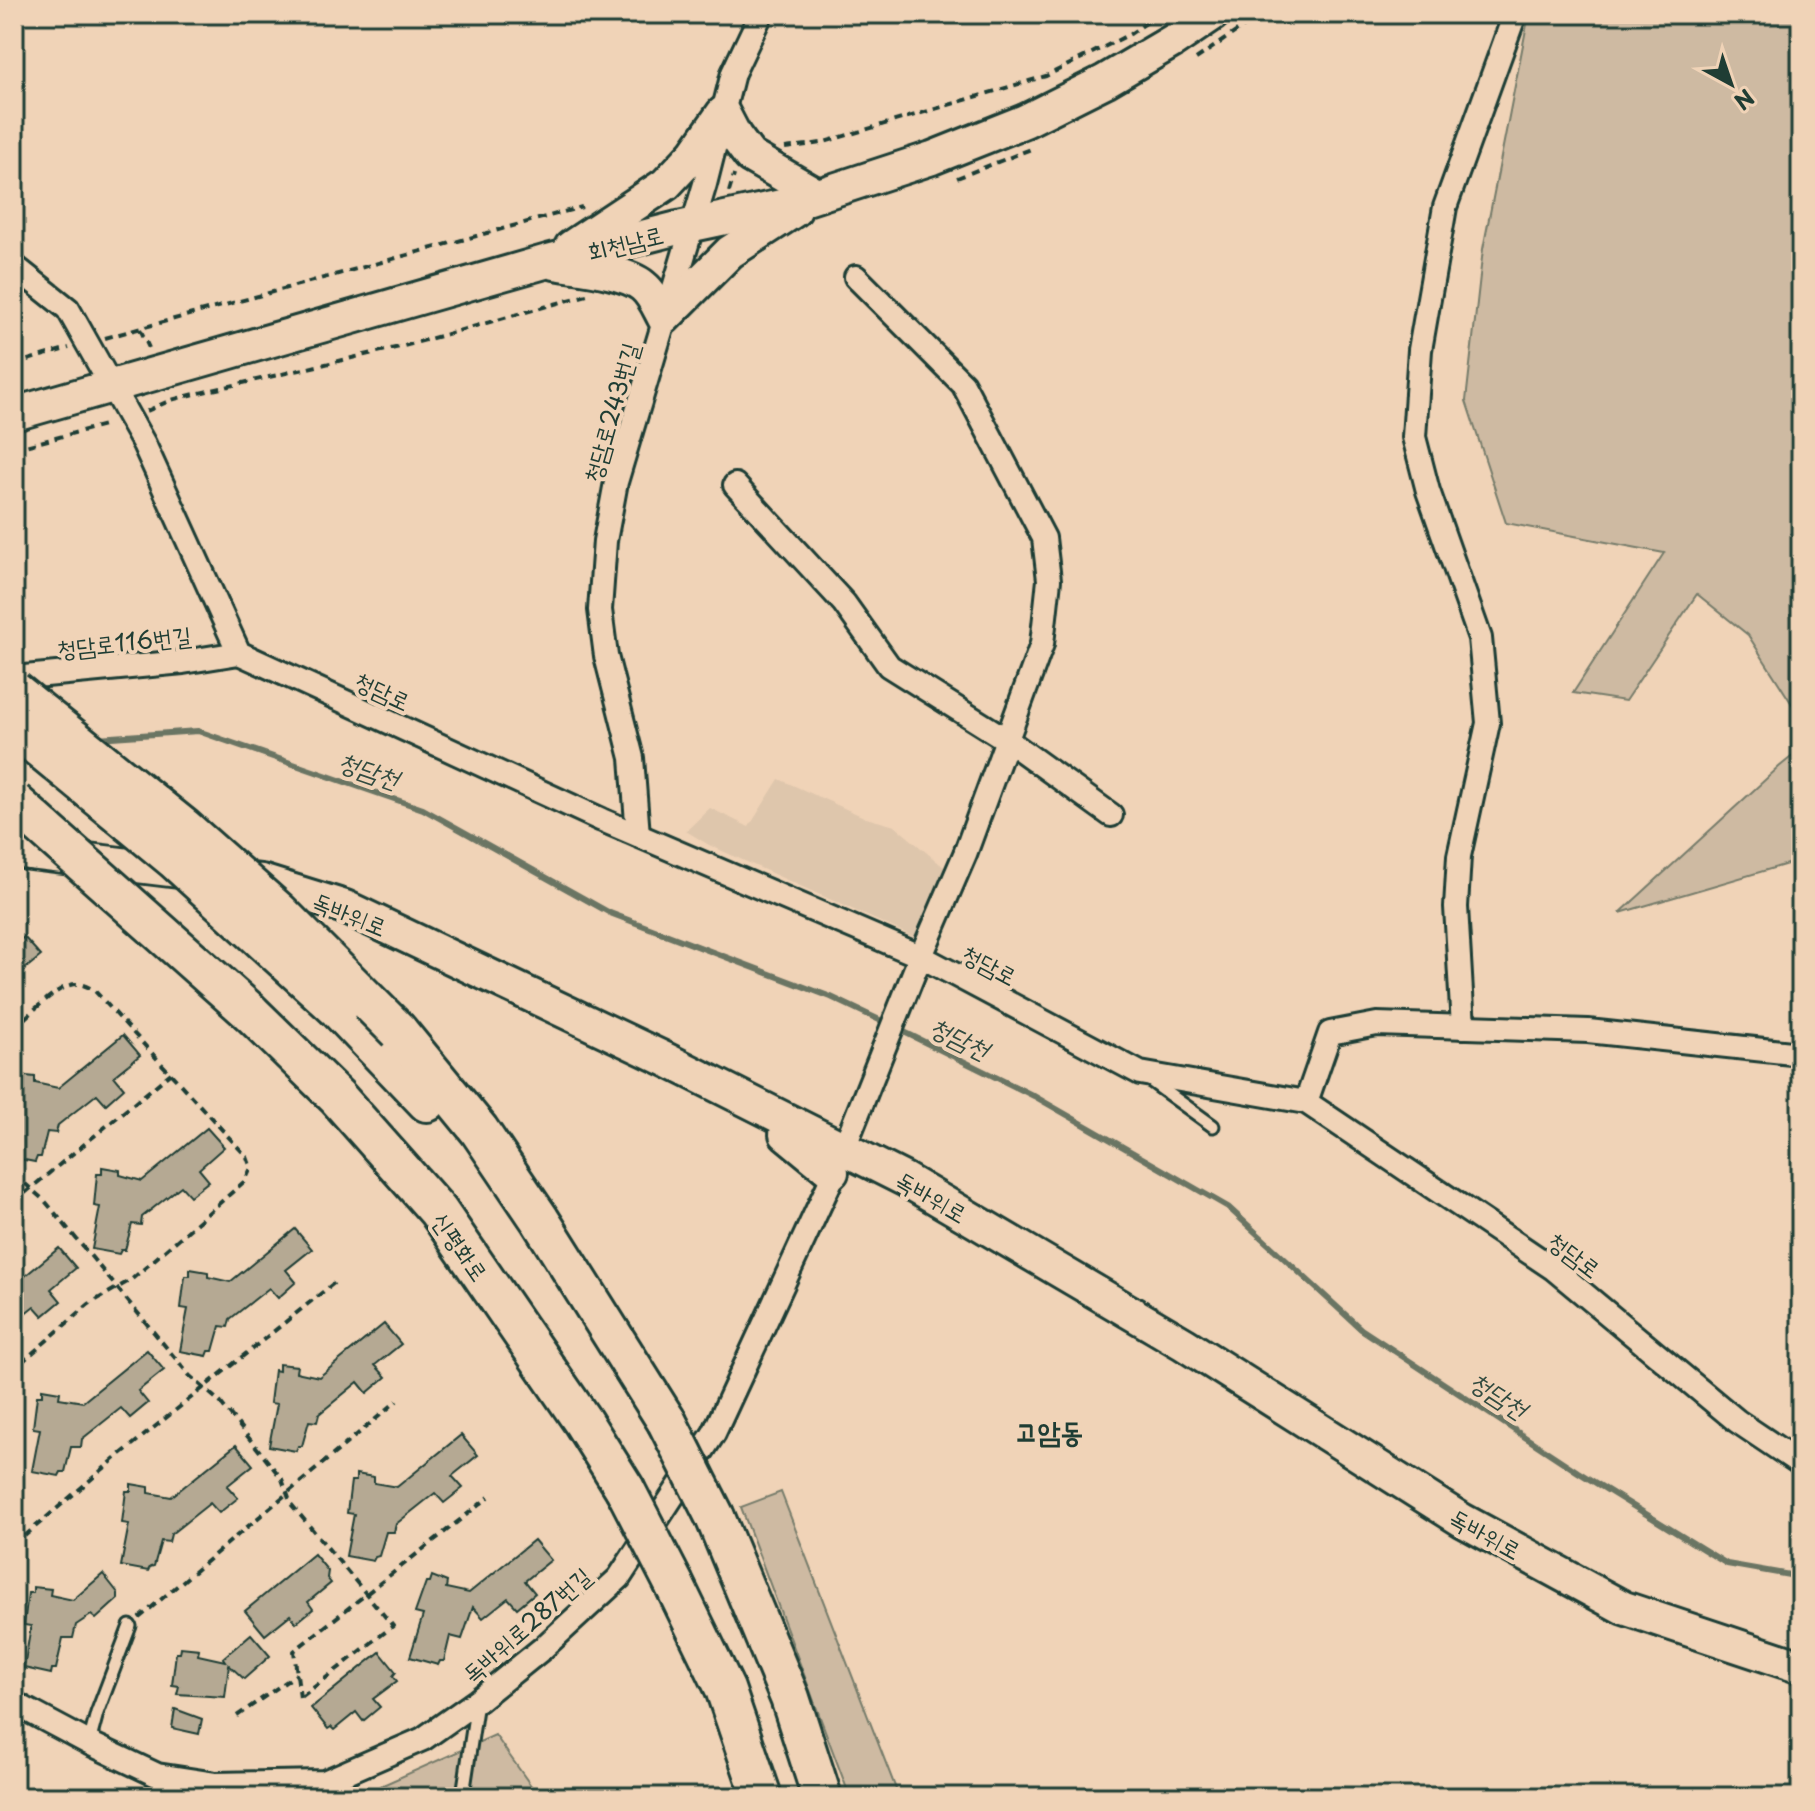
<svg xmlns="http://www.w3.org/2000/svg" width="1815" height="1811" font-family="'Playpen Sans','Poor Story',sans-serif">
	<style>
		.built { fill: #dec6ac }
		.green { fill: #cebaa2; stroke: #767c6b; stroke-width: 2 }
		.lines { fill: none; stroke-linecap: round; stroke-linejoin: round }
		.stream { stroke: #6b7463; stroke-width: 6 }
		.building { fill: #b5a993; stroke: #1f3d34; stroke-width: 2 }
		.service-casing { stroke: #1f3d34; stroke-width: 17 }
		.minor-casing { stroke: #1f3d34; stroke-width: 28 }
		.secondary-casing { stroke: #1f3d34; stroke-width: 38 }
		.trunk-casing { stroke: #1f3d34; stroke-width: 44 }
		.path { stroke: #1f3d34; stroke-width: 4; stroke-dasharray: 8 6; stroke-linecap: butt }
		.service { stroke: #f0d3b7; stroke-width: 11 }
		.minor { stroke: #f0d3b7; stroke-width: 22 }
		.secondary { stroke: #f0d3b7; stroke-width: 32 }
		.trunk { stroke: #f0d3b7; stroke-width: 38 }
		.trunk-bridge-casing { stroke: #1f3d34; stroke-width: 44; stroke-linecap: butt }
		.trunk-bridge { stroke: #f0d3b7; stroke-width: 38 }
		.labels { text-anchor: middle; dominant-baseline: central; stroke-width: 8; stroke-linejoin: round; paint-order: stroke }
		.street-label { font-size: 24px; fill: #1f3d34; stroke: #f0d3b7 }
		.water-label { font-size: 26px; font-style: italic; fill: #324b40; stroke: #f0d3b7 }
		.quarter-label { font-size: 28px; font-weight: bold; fill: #1f3d34; stroke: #f0d3b7 }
	</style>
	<rect width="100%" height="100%" fill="#f0d3b7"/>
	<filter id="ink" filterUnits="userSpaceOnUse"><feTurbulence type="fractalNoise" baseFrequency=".0125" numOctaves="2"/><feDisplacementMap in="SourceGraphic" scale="16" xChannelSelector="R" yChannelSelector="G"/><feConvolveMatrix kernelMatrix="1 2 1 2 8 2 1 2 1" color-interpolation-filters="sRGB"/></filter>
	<g filter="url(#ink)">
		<path class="built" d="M779,779L866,818L895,826L952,874L914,937L709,845L686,831L710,808L749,827Z"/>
		<g class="green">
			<path d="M1529,14H1801V718L1748,635L1697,594L1625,701L1573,693L1664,553L1506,523L1466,401L1483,249Z"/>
			<path d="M1801,749V860L1620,913L1779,767Z"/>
			<path d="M781,1492L899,1797H850L741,1507Z"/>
			<path d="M495,1735L539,1797H356Z"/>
		</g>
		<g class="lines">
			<g class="stream">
				<path d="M97,738L198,731L423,809L610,913L831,997L888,1024"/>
				<path d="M898,1029L1034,1096L1228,1207L1361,1329L1578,1472L1727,1564L1801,1577"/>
			</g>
		</g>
		<g class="building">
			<path d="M24,937L41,956L14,978V945Z"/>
			<path d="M123,1035L140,1055L114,1076L124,1088L106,1104L97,1094L58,1125L56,1133L47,1132L41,1157H37L35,1162L14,1158V1082L17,1081V1075L35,1077V1083L58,1088Z"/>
			<path d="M207,1128L224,1147L199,1169L209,1181L190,1196L181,1186L142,1217L141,1225L132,1224L125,1250H121L119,1254L92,1249L100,1207L94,1206L97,1174H102V1167L120,1170V1175L142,1181Z"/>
			<path d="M295,1229L312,1249L286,1270L296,1282L278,1298L269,1288L230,1319L228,1327L220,1326L213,1351H209L207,1356L180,1351L188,1309L181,1308L185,1276H190V1269L208,1272V1277L230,1282Z"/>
			<path d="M59,1248L76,1268L51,1289L61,1301L43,1316L34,1306L14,1322V1285Z"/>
			<path d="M384,1324L401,1344L375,1365L386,1377L367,1393L358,1382L319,1414L317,1422L309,1421L302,1446H298L296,1451L269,1446L277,1404L270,1403L274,1370L279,1371V1364L297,1366L296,1372L319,1377Z"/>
			<path d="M147,1350L164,1370L138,1391L148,1403L130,1418L121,1408L82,1439L81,1447H71L65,1472H61L59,1476L32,1471L40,1429L33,1428L37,1396H42V1389L60,1392L59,1398L83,1402Z"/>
			<path d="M461,1435L478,1455L452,1476L463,1488L444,1503L435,1493L396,1524L394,1532H386L379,1556L375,1557L373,1561L346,1556L354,1514L347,1513L351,1481H356V1474L374,1477V1483L397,1487Z"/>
			<path d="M236,1445L253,1465L227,1486L238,1498L219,1513L210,1503L171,1534L169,1542L161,1541L154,1566L150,1567L148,1571L121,1566L129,1524L122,1523L126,1491H131V1484L149,1487V1493L171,1497Z"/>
			<path d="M534,1540L551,1560L525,1581L535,1593L517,1608L508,1598L483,1618L473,1607L462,1639L450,1636L444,1661H440L438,1665L410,1657L423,1615L415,1613L426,1582H430L432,1576L447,1582L446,1588L469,1593Z"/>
			<path d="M314,1554L328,1571L327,1578L331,1583L308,1602L313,1609L296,1623L290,1615L265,1635L245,1611Z"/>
			<path d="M103,1574L118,1593V1599L96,1619L91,1615L76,1625L73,1638H63L56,1669H52L51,1674L24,1668L31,1626L24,1625L28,1593H33V1587L51,1589L50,1595L73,1600Z"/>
			<path d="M251,1634L270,1656L244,1679L229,1665L225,1697L177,1694L179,1686L172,1685L176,1653H180L181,1647L199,1649L198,1655L225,1661L223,1658Z"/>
			<path d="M380,1652L396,1672L393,1676L397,1681L373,1699L380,1707L363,1721L356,1712L334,1730L331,1727L328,1729L311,1708Z"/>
			<path d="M175,1709L202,1719L199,1734L172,1728Z"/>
		</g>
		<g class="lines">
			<defs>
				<g id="service">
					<path d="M1151,1081L1213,1126"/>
					<path d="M89,1743L97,1713L130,1626"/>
					<path d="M460,1797L463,1795L477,1702"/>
				</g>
				<g id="minor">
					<path d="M14,266L68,309L144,444L239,653L602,820L920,956L1140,1073L1306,1102L1554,1269L1737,1421L1801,1464"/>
					<path d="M735,485L844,603L889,666L1007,740L1111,815"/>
					<path d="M14,678L183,662L239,653"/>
					<path d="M638,835L632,758L606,656L600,610L605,541L616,482L705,184L733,73L761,14"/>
					<path d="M1463,1027L1456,907L1459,856L1488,723L1480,638L1428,491L1414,437L1420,350L1445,207L1515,14"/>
					<path d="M1306,1102L1330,1033L1377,1024L1588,1031L1801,1054"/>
					<path d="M14,1703L89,1743L157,1775L216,1784L324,1782L423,1739L477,1701L543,1648L619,1578L714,1433L833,1176L832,1172L844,1148L915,970L965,854L1042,644L1049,580L1044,538L963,384L856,277"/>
				</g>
				<g id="secondary">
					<path d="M571,247L666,184L695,153L723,113L735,136L750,156L817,195"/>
					<path d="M555,263C578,267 625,271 643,286C653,294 658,307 664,318L730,252L795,210"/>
					<path d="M14,414L548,261L678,228L791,204L932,158L1025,121L1105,81L1173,41L1213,14"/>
					<path d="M14,851L261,881L345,907L665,1059L904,1179L1184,1344L1462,1520L1624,1608L1801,1667"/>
					<path d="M786,1134L832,1172"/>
				</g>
				<g id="trunk">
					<path d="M338,1009L427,1102"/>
					<path d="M250,1012L337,1097L438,1211L583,1422L625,1489"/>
					<path d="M398,1031L479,1130L540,1220L667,1422"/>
					<path d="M715,1517L790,1698L822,1797"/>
					<path d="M674,1584L725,1689L762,1797"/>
				</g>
			</defs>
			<use href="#service" class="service-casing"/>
			<use href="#minor" class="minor-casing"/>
			<use href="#secondary" class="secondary-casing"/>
			<use href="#trunk" class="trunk-casing"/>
			<g class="path">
				<path d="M1196,59L1262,14"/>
				<path d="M785,148L821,143L1046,76L1130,34L1159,14"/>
				<path d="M957,178L1031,149"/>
				<path d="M729,192L734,175"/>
				<path d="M140,329L149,348"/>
				<path d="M105,338L582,207"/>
				<path d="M14,364L69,348"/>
				<path d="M147,411L171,400L195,394L404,346L587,295"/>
				<path d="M14,449L108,424"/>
				<path d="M14,1028C28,1016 53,990 70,985C79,982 86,986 94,990L247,1157L251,1168L245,1181L131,1280L89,1304L14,1369"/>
				<path d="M14,1174L45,1201L190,1376L220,1402L282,1479L291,1504L393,1626L300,1698"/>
				<path d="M14,1202L171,1073"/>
				<path d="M14,1545L116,1458L334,1283"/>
				<path d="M139,1618L397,1401"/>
				<path d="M300,1698L294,1651L489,1497"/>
				<path d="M237,1716L297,1674"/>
			</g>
			<use href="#service" class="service"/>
			<use href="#minor" class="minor"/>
			<use href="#secondary" class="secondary"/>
			<use href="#trunk" class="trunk"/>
			<defs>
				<g id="trunk-bridge">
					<path d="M14,691L184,828L279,912L398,1031"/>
					<path d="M14,727L174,859L338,1009"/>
					<path d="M14,802L250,1012"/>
					<path d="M667,1422L715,1517"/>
					<path d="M625,1489L674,1584"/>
				</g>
			</defs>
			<use href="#trunk-bridge" class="trunk-bridge-casing"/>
			<use href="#trunk-bridge" class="trunk-bridge"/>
		</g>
	</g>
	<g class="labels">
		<g class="street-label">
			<text transform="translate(625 242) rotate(-14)">회천남로</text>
			<text transform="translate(610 412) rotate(-74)">청담로243번길</text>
			<text transform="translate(124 641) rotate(-6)">청담로116번길</text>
			<text transform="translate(383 690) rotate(25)">청담로</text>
			<text transform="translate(350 913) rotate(22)">독바위로</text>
			<text transform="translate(990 964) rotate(28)">청담로</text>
			<text transform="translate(932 1196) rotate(30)">독바위로</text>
			<text transform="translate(461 1246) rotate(55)">신평화로</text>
			<text transform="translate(1575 1254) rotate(37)">청담로</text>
			<text transform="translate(1486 1533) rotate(29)">독바위로</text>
			<text transform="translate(526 1624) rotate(-41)">독바위로287번길</text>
		</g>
		<g class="water-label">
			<text transform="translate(369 769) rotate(19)">청담천</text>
			<text transform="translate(960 1037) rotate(26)">청담천</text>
			<text transform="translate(1499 1394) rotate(33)">청담천</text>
		</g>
		<g class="quarter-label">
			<text x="1049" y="1430">고암동</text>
		</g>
	</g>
	<rect width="1815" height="1811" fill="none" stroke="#f0d3b7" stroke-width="48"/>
	<rect x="24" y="24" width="1767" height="1763" fill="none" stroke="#1f3d34" stroke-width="3" filter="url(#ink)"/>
	<g transform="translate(1731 84) rotate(140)" stroke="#f0d3b7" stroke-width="6" paint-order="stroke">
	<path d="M0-6L14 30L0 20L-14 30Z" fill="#1f3d34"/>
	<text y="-12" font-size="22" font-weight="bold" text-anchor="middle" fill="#1f3d34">N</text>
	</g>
</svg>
